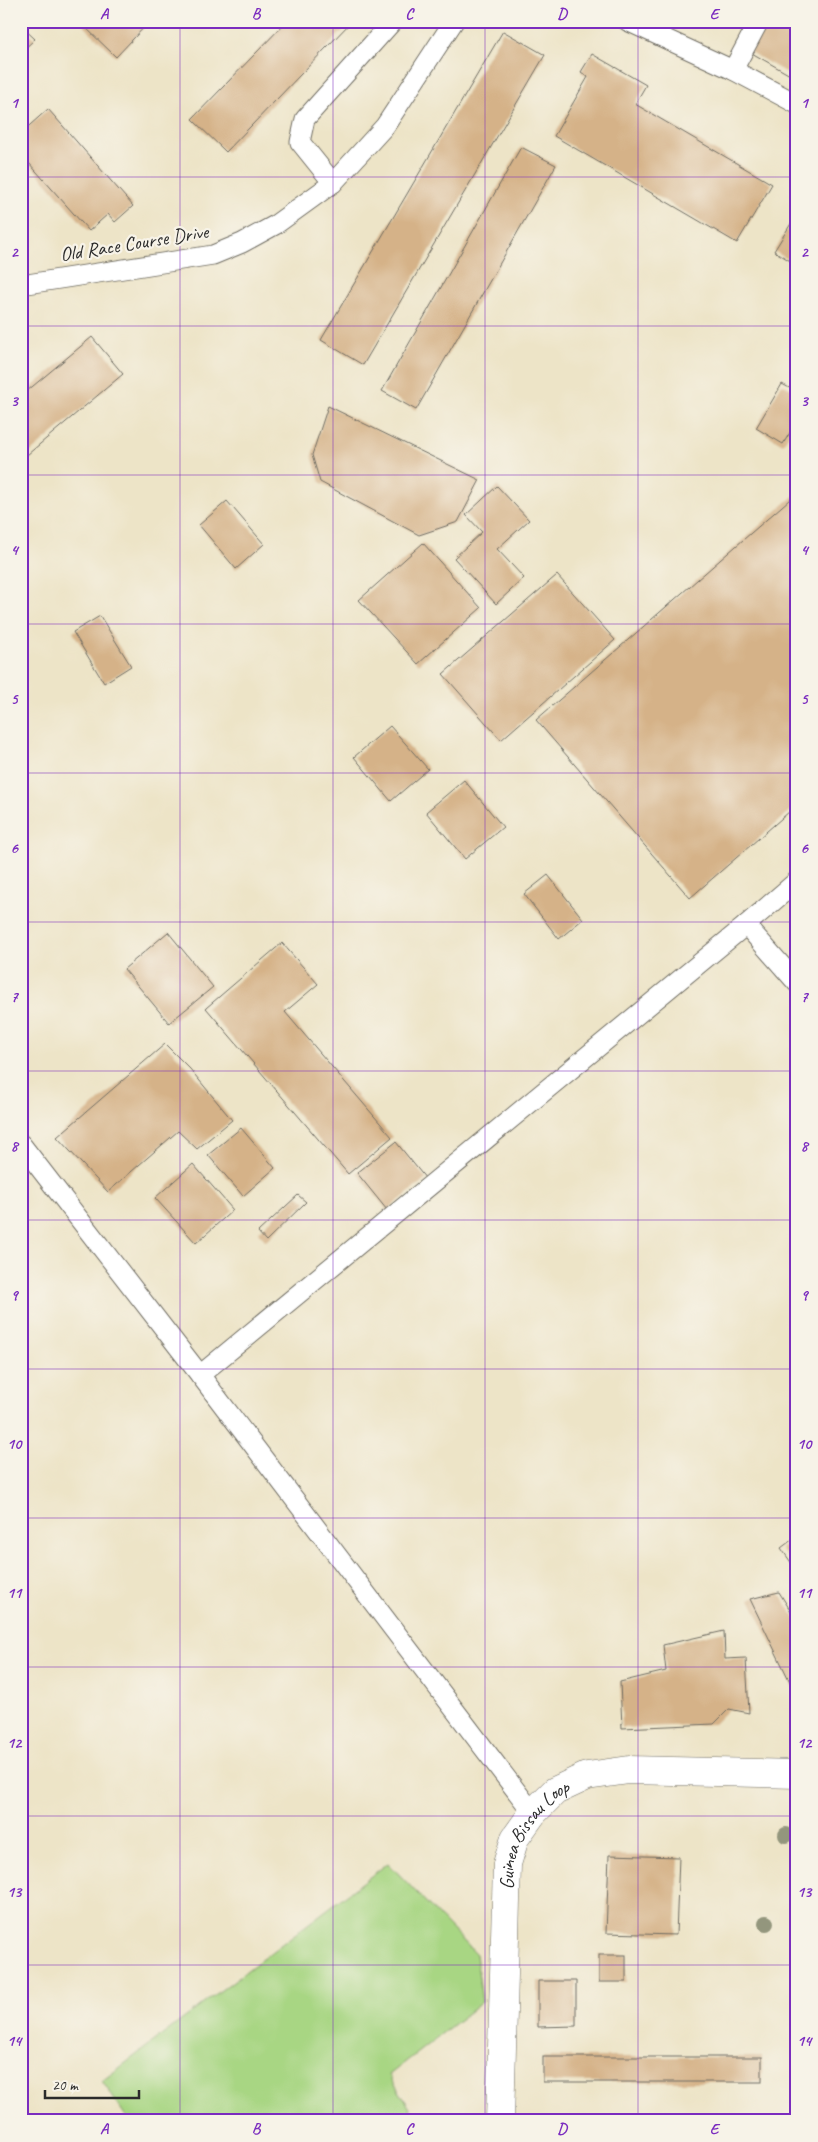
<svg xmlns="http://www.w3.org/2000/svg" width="818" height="2142" font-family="Caveat,sans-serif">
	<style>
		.green { fill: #a8d683; stroke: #6a8057 }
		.building { fill: #d5b288 }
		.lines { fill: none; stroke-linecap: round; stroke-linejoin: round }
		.service-casing { stroke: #6f6c62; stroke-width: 21 }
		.minor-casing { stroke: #6f6c62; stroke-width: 29 }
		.service { stroke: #fff; stroke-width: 19 }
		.minor { stroke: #fff; stroke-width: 28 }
		.tree { fill: #93967d }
		.grid { fill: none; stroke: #7b2cbf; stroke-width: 1; stroke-opacity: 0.55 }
		.labels { text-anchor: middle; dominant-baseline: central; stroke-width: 4.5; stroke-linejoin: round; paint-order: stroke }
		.street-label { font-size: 20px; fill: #2b2b2b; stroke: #f7f3e8 }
		.neatline { fill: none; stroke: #7b2cbf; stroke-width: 2 }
		.grid-label { font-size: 16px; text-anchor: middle; font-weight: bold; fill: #7b2cbf }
	</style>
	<rect width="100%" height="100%" fill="#f7f3e8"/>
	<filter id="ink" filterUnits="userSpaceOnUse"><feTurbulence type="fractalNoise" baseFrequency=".02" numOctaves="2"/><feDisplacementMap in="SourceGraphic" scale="10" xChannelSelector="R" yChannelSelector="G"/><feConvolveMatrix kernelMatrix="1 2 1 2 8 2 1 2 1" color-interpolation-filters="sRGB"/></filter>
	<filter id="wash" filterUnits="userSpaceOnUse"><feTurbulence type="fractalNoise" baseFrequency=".0096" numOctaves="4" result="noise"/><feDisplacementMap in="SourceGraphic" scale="20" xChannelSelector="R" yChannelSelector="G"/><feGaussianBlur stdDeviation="1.12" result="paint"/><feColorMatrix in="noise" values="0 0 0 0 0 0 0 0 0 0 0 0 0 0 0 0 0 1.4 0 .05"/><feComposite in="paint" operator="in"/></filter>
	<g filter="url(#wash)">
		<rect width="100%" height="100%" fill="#ede4c7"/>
		<path class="green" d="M388,1863L476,1954L482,2002L389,2075L418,2121H129L102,2081Z"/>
		<g id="blocks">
			<g class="building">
				<path d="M82,21H150L116,57L81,23Z"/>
				<path d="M287,21H352L226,152L192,119Z"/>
				<path d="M768,21H797V79L750,52Z"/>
				<path d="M21,26L35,39L21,52Z"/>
				<path d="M503,31L545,55L363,365L321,340Z"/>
				<path d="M592,54L646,85L635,104L772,184L737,243L554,136L588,77L581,72Z"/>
				<path d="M48,109L133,206L115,222L108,214L89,231L21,154V133Z"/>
				<path d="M521,147L556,165L416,410L382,391Z"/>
				<path d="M797,214V265L774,251Z"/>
				<path d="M92,337L123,374L21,460V396Z"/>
				<path d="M782,384L797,392V421L783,444L756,428Z"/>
				<path d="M328,406L480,480L458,522L419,535L320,482L312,455Z"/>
				<path d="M497,486L529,520L497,549L524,578L496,604L454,558L482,532L466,515Z"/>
				<path d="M797,493V805L690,898L536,720Z"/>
				<path d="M227,501L264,544L236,569L199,525Z"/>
				<path d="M423,543L481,608L418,664L359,600Z"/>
				<path d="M557,575L615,640L501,740L443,674Z"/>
				<path d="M100,616L131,666L104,683L73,632Z"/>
				<path d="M390,726L428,769L391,801L354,757Z"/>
				<path d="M464,780L503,827L465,859L426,812Z"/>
				<path d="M548,875L583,919L559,939L524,894Z"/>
				<path d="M168,932L213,987L169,1023L124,969Z"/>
				<path d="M282,943L318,984L285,1012L392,1137L348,1174L206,1008Z"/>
				<path d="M165,1044L190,1069L232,1120L197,1149L178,1131L108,1192L57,1137Z"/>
				<path d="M241,1128L275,1168L243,1196L208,1155Z"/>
				<path d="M396,1142L426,1179L387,1210L357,1173Z"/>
				<path d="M193,1164L233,1210L196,1243L155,1198Z"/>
				<path d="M298,1195L306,1202L266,1241L258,1232Z"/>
				<path d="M797,1536V1571L781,1548Z"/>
				<path d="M779,1592L797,1621V1690H794L750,1599Z"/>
				<path d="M724,1631L725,1659L746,1658L749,1713L729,1709L714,1724L622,1728L620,1682L666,1671L663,1645Z"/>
				<path d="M609,1855L679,1857L676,1935L606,1933Z"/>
				<rect x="599" y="1955" width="27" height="27"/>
				<path d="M538,1981H576V2026L538,2027Z"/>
				<rect x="543" y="2057" width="219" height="25"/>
			</g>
		</g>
	</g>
	<g filter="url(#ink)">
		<use href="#blocks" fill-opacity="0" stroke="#6f6c62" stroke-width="1"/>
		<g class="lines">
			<defs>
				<g id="service">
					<path d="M627,21L733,70L797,104"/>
					<path d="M733,70L759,21"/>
					<path d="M333,183L300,142L305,119L393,21"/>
					<path d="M21,285L213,255L242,243L275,225L333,183L385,126L454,21"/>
					<path d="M746,925L797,983"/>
					<path d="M21,1144L200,1375L533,1813"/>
					<path d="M200,1375L746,925L797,881"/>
				</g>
				<g id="minor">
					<path id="s1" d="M500,2121L507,1864L515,1838L533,1813L555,1791L587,1776L629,1770L797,1774"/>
				</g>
			</defs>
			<use href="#service" class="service-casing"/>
			<use href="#minor" class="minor-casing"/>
			<use href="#service" class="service"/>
			<use href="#minor" class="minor"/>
		</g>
		<g class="tree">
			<circle cx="786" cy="1835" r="8"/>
			<circle cx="766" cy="1923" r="8"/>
		</g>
	</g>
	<path class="grid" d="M180,21V2121M333,21V2121M485,21V2121M638,21V2121M21,177H797M21,326H797M21,475H797M21,624H797M21,773H797M21,922H797M21,1071H797M21,1220H797M21,1369H797M21,1518H797M21,1667H797M21,1816H797M21,1965H797"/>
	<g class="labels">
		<g class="street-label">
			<text transform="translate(134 243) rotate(-9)">Old Race Course Drive</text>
			<text stroke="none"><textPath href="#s1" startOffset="296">Guinea Bissau Loop</textPath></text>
		</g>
	</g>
	<rect width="818" height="2142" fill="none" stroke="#f7f3e8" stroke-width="55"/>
	<path d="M45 2090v8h94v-8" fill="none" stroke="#2b2b2b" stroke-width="2.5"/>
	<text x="52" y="2090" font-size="15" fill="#2b2b2b" stroke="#f7f3e8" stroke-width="4" paint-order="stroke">20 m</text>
	<rect x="28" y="28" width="762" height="2086" class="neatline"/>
	<g class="grid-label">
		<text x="104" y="19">A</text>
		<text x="256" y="19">B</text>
		<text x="409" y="19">C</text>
		<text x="562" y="19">D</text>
		<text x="714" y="19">E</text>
		<text x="14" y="108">1</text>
		<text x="804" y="108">1</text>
		<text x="14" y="257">2</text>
		<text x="804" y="257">2</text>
		<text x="14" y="406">3</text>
		<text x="804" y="406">3</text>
		<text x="14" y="555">4</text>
		<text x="804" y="555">4</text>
		<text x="14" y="704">5</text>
		<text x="804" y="704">5</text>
		<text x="14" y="853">6</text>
		<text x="804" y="853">6</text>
		<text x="14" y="1002">7</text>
		<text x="804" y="1002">7</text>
		<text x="14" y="1151">8</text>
		<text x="804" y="1151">8</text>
		<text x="14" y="1300">9</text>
		<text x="804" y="1300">9</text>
		<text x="14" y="1449">10</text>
		<text x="804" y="1449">10</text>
		<text x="14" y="1598">11</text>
		<text x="804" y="1598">11</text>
		<text x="14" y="1748">12</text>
		<text x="804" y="1748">12</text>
		<text x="14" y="1897">13</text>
		<text x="804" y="1897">13</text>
		<text x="14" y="2046">14</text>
		<text x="804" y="2046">14</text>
		<text x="104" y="2134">A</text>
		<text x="256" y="2134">B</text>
		<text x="409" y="2134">C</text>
		<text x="562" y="2134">D</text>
		<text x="714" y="2134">E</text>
	</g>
</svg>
